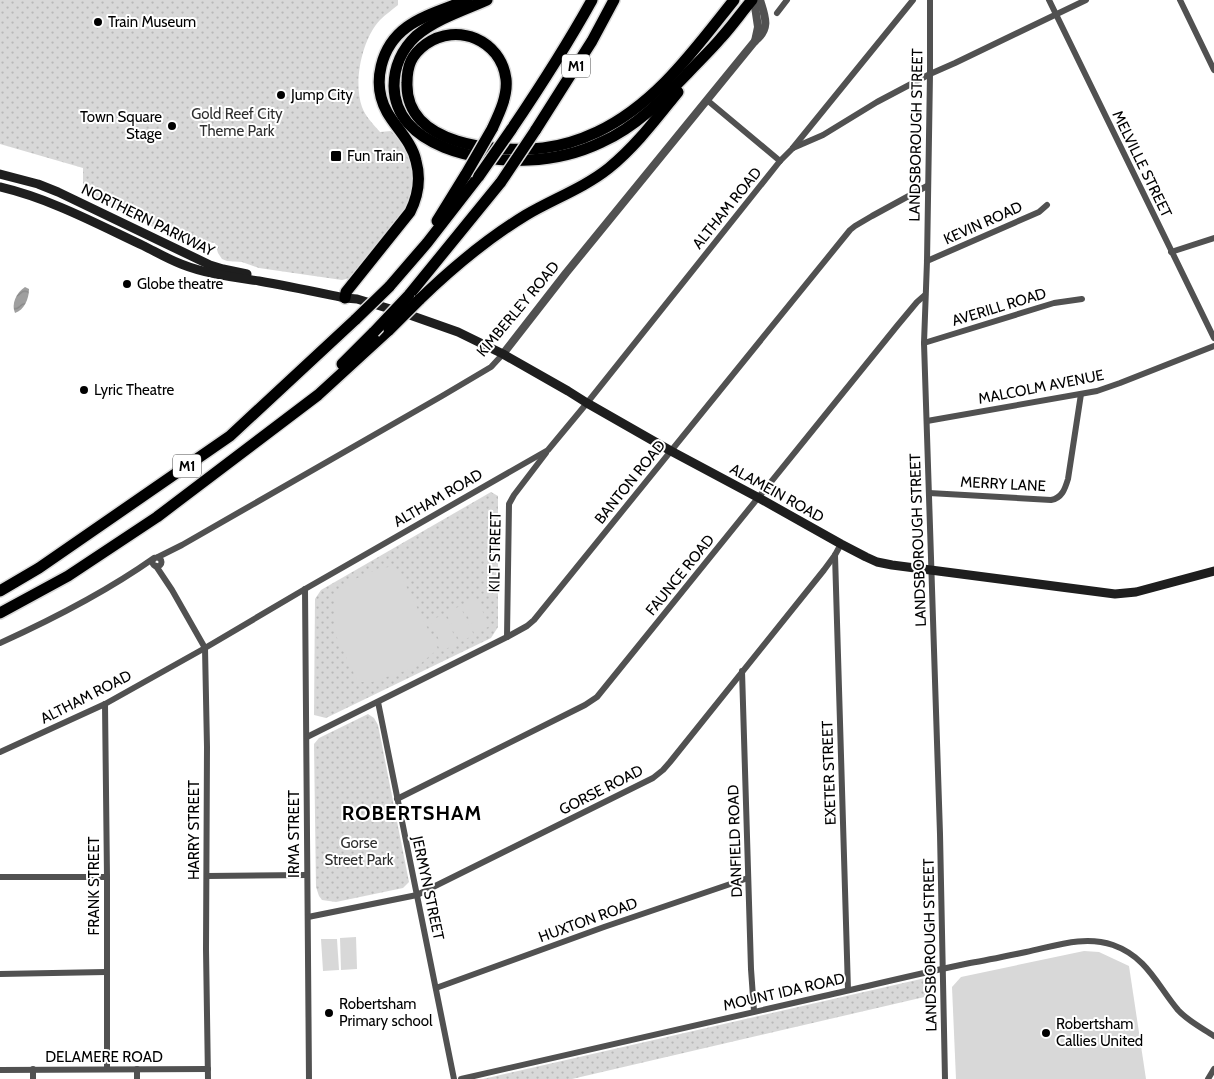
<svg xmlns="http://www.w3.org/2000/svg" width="1214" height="1079" font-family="Cabin,sans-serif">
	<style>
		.park { fill: url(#park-dots) }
		.pitch { fill: #d8d8d8 }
		.water { fill: url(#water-waves) }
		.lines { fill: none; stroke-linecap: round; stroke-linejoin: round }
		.motorway-casing { stroke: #dbdbdb; stroke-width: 14 }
		.minor { stroke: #515151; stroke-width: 6 }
		.tertiary { stroke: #515151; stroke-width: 8 }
		.secondary { stroke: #1e1e1e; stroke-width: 9 }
		.motorway { stroke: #000; stroke-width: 11 }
		.motorway-bridge-casing { stroke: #dbdbdb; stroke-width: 14; stroke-linecap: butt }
		.motorway-bridge { stroke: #000; stroke-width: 11 }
		.poi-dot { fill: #000; stroke: #fff; stroke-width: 2 }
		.labels { text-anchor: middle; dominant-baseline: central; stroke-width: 4; stroke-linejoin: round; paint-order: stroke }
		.shield { fill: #fff; stroke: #4c4c4c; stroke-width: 1 }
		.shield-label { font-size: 14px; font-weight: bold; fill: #000 }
		.poi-label { font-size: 15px; fill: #000; stroke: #fff; text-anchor: start }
		.park-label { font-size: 15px; fill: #2f2f2f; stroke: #fff }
		.street-label { font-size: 15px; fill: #000; stroke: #fff }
		.district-label { font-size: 20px; font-weight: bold; letter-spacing: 1px; fill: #000; stroke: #fff }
	</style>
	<defs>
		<pattern id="park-dots" width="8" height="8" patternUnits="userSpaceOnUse" patternTransform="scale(1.25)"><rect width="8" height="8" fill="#d8d8d8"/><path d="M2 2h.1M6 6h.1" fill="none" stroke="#b8b8b8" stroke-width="1.8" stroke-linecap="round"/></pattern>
		<pattern id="water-waves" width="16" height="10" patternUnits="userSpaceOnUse" patternTransform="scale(1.25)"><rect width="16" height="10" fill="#9f9f9f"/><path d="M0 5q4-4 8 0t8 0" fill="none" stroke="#878787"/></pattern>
	</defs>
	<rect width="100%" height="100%" fill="#fff"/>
	<g class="park">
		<path d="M0,0H398V5C392,10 386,14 380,20C362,39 353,82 362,107C365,116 374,125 380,132L391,131C409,149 419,177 408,202C402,215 393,225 384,236C373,250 361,264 350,278L342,280L259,268L242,262L227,261L222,259L218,253L215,243L175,238L83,192V168L0,144Z"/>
		<path d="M491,492L498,496V627L491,638L326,718L314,715L315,599L321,590Z"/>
		<path d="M368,714L374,718L378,725L409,882L403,888L336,902L322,900L319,896L316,887L314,744L319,738Z"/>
		<path d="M934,976L933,995L572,1079H483Z"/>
	</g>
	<g class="pitch">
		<path d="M394,566L400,574L438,649L419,665L410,669L372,682H358L335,634V598L339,589L348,582L378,569Z"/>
		<path d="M476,598L490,626L476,633L462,605Z"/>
		<path d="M460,606L474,635L460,642L446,613Z"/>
		<path d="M444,614L458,643L444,650L430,621Z"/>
		<path d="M356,937L357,969L341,970L340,938Z"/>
		<path d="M321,939H337L339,970L323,971Z"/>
		<path d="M1084,951L1099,952L1129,966L1146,1079H956L952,987L961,977Z"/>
	</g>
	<path class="water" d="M25,287L29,289C29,299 24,310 15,313C11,304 16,293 25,287Z"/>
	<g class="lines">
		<defs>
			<g id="motorway">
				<path d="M487,0C464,10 436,19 416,36C402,49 394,67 394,86C395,148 482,163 529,160C554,159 579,153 602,142C636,127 662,100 687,74C698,62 710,51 721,38C732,26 741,13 752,0"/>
				<path d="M492,129C499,114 508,96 506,79C501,40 457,22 426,44C411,55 407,66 407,83C405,146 497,153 543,148C561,146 580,140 597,132C656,104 694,50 734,0"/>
				<path d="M511,130C540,87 567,45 592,0"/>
				<path d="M535,131L592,41L614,0"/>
				<path d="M437,221L466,174"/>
				<path d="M389,287L427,243L479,176"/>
				<path d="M409,295L501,182"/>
				<path d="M345,298L346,292L410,212C418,196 421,179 416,161C412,142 396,128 387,112C371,83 381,46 407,27C423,15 448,8 467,0"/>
				<path d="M419,300C453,267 485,240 526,215C553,199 584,188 609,168C636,146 656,119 678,92"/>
				<path d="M342,364L374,332"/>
				<path d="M0,591L39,568L230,436L356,319"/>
				<path d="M0,613L68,576L157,517L318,395L389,330"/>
			</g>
		</defs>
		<use href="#motorway" class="motorway-casing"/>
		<g class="minor">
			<path d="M930,0V74L927,261L924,343L940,834L945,1079"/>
			<path d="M1049,0L1214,338"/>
			<path d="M1180,0L1214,70"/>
			<path d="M777,13L787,0"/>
			<path d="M707,100L780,161"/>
			<path d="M793,148L823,135L877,102L930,74L955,63L1086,0"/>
			<path d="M1171,252L1214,238"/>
			<path d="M927,261L1039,212L1047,205"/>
			<path d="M924,343L1054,303L1082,299"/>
			<path d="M927,421L1097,391L1120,383L1214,346"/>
			<path d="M929,493L1051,500C1062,498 1065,489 1068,479L1081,394"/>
			<path d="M835,555L848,990"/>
			<path d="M158,557L182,545L442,396L491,367L503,354"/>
			<circle cx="157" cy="562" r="4.5"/>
			<path d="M156,566L172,590L205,648L207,747L206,949L208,1079"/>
			<path d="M305,589L309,1079"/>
			<path d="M507,637L509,504L514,495L546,453"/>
			<path d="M0,643C53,619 106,592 154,558"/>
			<path d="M742,671L751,969L754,1011"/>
			<path d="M378,702L454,1079"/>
			<path d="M105,704L107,877V1069"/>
			<path d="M307,737L507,637L527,626L534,620L850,230L855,226L872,216L927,186"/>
			<path d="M0,752L105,704L205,648L305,589L548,450L587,403L780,161L792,149L913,0"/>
			<path d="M397,799L585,705L597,697L897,326L917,302L925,295"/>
			<path d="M207,876L307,875"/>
			<path d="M0,877H107"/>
			<path d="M308,917L417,895L653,778L663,770L670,762L824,570L835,555L841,544"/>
			<path d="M0,974L106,972"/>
			<path d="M436,988L604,927L748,878"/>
			<path d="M33,1069V1079"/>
			<path d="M0,1070L208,1069"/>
			<path d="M137,1079V1069"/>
			<path d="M461,1079C582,1051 703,1023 824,996C873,985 921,973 970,963C989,960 1007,956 1026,952C1055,946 1084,935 1113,945C1147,957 1157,985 1178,1010C1188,1021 1202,1028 1214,1036"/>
			<path d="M1208,1079L1214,1069"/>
		</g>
		<g class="tertiary">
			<path d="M754,0L758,27L755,41"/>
			<path d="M503,354L566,273L755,41C771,29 765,16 760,0"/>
		</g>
		<g class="secondary">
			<path d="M0,174L38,184L58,192L210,265L223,269L247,274"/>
			<path d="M0,187C51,199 97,224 144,246C156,252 168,259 181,264C206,274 232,277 259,281C288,286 316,292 345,298L357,299L407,314L458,332L503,354L568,391L587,403L671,451L759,498L841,544L866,557L877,562L892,565L1115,594L1136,592L1214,571"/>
		</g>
		<use href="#motorway" class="motorway"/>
		<defs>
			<g id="motorway-bridge">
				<path d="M466,174L492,129"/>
				<path d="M479,176L511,130"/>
				<path d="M501,182L535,131"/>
				<path d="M356,319L389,287"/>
				<path d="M389,330L419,300"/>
				<path d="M374,332L409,295"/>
			</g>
		</defs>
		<use href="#motorway-bridge" class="motorway-bridge-casing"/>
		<use href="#motorway-bridge" class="motorway-bridge"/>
	</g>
	<g class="poi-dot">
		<circle cx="98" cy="22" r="5"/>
		<circle cx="281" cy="95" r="5"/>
		<circle cx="172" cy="126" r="5"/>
		<rect x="330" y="150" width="12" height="12" rx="2.5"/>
		<circle cx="127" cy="284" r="5"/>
		<circle cx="84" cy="390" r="5"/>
		<circle cx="329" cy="1013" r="5"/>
		<circle cx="1046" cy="1033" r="5"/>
	</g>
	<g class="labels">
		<g class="shield">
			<rect x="562" y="54.5" width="28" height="23" rx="4"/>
			<rect x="173" y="454.5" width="28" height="23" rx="4"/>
		</g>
		<g class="shield-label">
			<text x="576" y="66">M1</text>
			<text x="187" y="466">M1</text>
		</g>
		<g class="poi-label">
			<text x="108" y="22">Train Museum</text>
			<text x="291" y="95">Jump City</text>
			<text x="162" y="117" text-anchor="end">Town Square<tspan x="162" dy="17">Stage</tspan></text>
			<text x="347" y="156">Fun Train</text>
			<text x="137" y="284">Globe theatre</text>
			<text x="94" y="390">Lyric Theatre</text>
			<text x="339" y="1004">Robertsham<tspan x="339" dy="17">Primary school</tspan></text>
			<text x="1056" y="1024">Robertsham<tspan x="1056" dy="17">Callies United</tspan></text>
		</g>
		<g class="park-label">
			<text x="237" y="114">Gold Reef City<tspan x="237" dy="17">Theme Park</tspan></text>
			<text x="359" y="843">Gorse<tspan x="359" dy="17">Street Park</tspan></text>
		</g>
		<g class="street-label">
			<text transform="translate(916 135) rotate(-89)">LANDSBOROUGH STREET</text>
			<text transform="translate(1142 164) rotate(64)">MELVILLE STREET</text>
			<text transform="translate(727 208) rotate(-51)">ALTHAM ROAD</text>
			<text transform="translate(148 220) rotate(26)">NORTHERN PARKWAY</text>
			<text transform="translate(983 223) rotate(-24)">KEVIN ROAD</text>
			<text transform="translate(999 307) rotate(-17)">AVERILL ROAD</text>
			<text transform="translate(518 309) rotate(-50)">KIMBERLEY ROAD</text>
			<text transform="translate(1041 387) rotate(-11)">MALCOLM AVENUE</text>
			<text transform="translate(630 482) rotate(-51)">BANTON ROAD</text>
			<text transform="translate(1003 484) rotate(3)">MERRY LANE</text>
			<text transform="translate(777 493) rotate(29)">ALAMEIN ROAD</text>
			<text transform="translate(438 498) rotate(-30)">ALTHAM ROAD</text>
			<text transform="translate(918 540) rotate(-92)">LANDSBOROUGH STREET</text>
			<text transform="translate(495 552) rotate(-89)">KILT STREET</text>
			<text transform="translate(680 575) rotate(-51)">FAUNCE ROAD</text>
			<text transform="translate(86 697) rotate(-27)">ALTHAM ROAD</text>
			<text transform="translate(829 773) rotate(-92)">EXETER STREET</text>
			<text transform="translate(601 790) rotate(-27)">GORSE ROAD</text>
			<text transform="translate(194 830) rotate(-90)">HARRY STREET</text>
			<text transform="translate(294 834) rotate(-90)">IRMA STREET</text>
			<text transform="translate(735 841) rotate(-92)">DANFIELD ROAD</text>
			<text transform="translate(94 886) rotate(-90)">FRANK STREET</text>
			<text transform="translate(428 888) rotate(78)">JERMYN STREET</text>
			<text transform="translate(588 920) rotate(-20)">HUXTON ROAD</text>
			<text transform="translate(930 945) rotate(-91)">LANDSBOROUGH STREET</text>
			<text transform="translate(784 992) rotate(-13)">MOUNT IDA ROAD</text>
			<text x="104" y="1057">DELAMERE ROAD</text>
		</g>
		<g class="district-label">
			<text x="412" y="813">ROBERTSHAM</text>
		</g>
	</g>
</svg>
